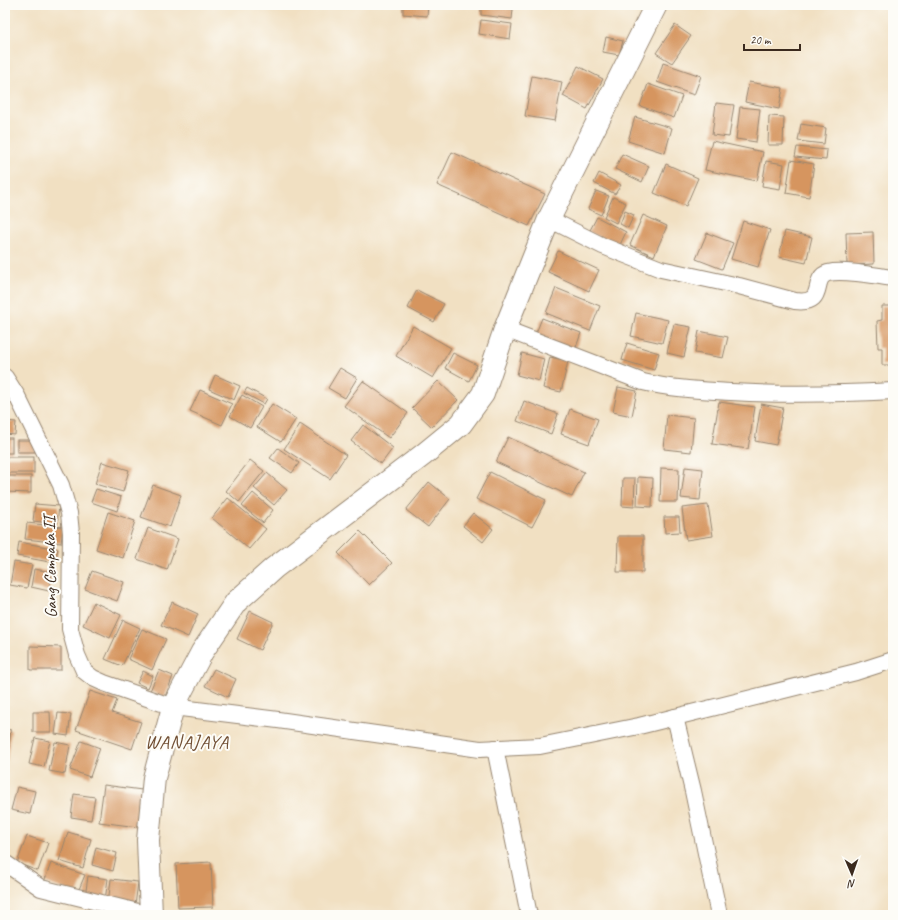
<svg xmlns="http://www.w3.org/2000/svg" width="898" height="920" font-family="Caveat,sans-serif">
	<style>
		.building { fill: #d6955e }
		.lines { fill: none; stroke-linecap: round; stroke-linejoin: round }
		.minor-casing { stroke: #968570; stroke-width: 18 }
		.secondary-casing { stroke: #968570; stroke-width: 24 }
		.minor { stroke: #fff; stroke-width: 16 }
		.secondary { stroke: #fff; stroke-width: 22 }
		.labels { text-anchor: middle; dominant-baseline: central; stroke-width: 4; stroke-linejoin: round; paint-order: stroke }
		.street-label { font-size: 17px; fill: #3b2a1e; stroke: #fdfcf7 }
		.quarter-label { font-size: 19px; letter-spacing: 1px; fill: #714f34; stroke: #fdfcf7 }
	</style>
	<rect width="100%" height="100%" fill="#fdfcf7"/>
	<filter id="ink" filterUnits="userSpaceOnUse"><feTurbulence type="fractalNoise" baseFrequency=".025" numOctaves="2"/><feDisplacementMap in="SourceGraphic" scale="8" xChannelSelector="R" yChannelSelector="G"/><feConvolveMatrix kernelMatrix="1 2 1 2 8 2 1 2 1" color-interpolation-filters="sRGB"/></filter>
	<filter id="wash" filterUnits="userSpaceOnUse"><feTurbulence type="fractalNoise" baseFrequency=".012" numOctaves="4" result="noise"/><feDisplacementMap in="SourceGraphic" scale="16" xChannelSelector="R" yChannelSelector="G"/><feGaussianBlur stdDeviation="0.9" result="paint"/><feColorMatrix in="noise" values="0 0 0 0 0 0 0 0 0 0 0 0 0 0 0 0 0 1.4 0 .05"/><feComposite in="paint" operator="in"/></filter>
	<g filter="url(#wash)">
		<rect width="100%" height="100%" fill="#f1e0c2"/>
		<g id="blocks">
			<g class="building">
				<path d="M403,5H428L427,16L403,14Z"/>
				<path d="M481,6L513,9L512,19L481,15Z"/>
				<path d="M481,20L512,24L510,39L479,34Z"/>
				<path d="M675,25L691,36L672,63L656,53Z"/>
				<path d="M606,37L623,41L619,55L603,52Z"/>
				<path d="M663,63L701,76L694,95L657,82Z"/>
				<path d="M578,66L603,79L587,109L563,96Z"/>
				<path d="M532,76L562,82L555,121L525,116Z"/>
				<path d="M749,82L783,88L779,109L745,102Z"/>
				<path d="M648,84L682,96L674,118L640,106Z"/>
				<path d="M716,103L734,105L729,137L712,135Z"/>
				<path d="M740,107L760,109L756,142L736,139Z"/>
				<path d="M769,116L784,117L783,145H768Z"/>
				<path d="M635,117L672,128L665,153L628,141Z"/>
				<path d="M801,124L826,128L824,144L798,141Z"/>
				<path d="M712,141L763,152L757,181L705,170Z"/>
				<path d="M797,147L827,150L826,160L795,157Z"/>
				<path d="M452,152L545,194L529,226L437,185Z"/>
				<path d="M622,154L649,166L642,182L615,169Z"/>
				<path d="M791,160L814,164L809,197L786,193Z"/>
				<path d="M766,161L784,164L780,189L762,186Z"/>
				<path d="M666,164L698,178L686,206L654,193Z"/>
				<path d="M599,173L621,185L615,194L594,183Z"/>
				<path d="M596,191L609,196L601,215L588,209Z"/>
				<path d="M613,197L626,203L616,223L604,217Z"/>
				<path d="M625,211L634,215L628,228L620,224Z"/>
				<path d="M643,215L667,226L654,256L630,245Z"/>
				<path d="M597,217L626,232L619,247L589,232Z"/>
				<path d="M743,221L770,230L758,267L731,259Z"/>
				<path d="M893,229V254H892L890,230Z"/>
				<path d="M785,231L812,237L806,263L779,257Z"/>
				<path d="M873,232L874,264L847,265L846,233Z"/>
				<path d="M707,233L733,243L722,269L696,259Z"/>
				<path d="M558,251L599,270L589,291L548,272Z"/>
				<path d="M556,288L600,306L590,331L546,313Z"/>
				<path d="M417,290L444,304L434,322L408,308Z"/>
				<path d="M882,306H893V365H882V348H878L877,321L882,320Z"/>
				<path d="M636,313L668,320L662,343L631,336Z"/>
				<path d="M542,318L581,333L574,353L534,338Z"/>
				<path d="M674,324L691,327L684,357L667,353Z"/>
				<path d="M413,326L451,348L433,378L396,356Z"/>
				<path d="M699,331L728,337L723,358L695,353Z"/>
				<path d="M627,343L659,353L654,370L622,360Z"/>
				<path d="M453,353L477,365L469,381L445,368Z"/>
				<path d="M522,353L544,359L539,381L517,375Z"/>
				<path d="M550,357L568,361L561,392L543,388Z"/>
				<path d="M340,368L357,378L345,398L328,388Z"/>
				<path d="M215,375L240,386L234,400L209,389Z"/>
				<path d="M363,381L408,413L389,438L344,406Z"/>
				<path d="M438,381L458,400L432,427L412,408Z"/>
				<path d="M618,387L637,391L632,416L613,412Z"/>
				<path d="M247,388L267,399L264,404L244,393Z"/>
				<path d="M200,390L232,404L222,425L190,411Z"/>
				<path d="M242,395L262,407L250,428L230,416Z"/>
				<path d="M524,401L558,414L551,434L517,421Z"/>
				<path d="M719,402L755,407L748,449L712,444Z"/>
				<path d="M272,404L296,419L281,442L257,427Z"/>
				<path d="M761,404L783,408L776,445L755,441Z"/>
				<path d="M570,409L598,419L589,444L561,434Z"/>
				<path d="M667,415L694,418L691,452L664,449Z"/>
				<path d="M5,421L16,422L15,435L5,434Z"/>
				<path d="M300,424L346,455L330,479L284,449Z"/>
				<path d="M363,425L393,448L381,464L351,441Z"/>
				<path d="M508,437L584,472L572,497L496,462Z"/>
				<rect x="5" y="438" width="7" height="15"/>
				<rect x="17" y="440" width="18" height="12"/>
				<path d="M278,448L299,463L292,473L270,458Z"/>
				<rect x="5" y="457" width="29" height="16"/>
				<path d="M250,460L264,471L239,502L226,491Z"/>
				<path d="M102,462L129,470L123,492L95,484Z"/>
				<path d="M685,467L703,469L700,500L681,498Z"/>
				<path d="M661,468L679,469L678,502H660Z"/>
				<path d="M490,472L546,500L532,527L476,499Z"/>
				<path d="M267,473L287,490L274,505L254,488Z"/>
				<path d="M5,476H31V493L5,492Z"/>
				<path d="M638,477L653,478L652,507L637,506Z"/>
				<path d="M623,478H635L634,507L622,506Z"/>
				<path d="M429,482L450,499L428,527L406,510Z"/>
				<path d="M153,485L181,495L170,527L141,517Z"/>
				<path d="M96,489L121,497L117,511L91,502Z"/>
				<path d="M253,493L273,510L263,523L242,506Z"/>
				<path d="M228,498L266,529L249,549L212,518Z"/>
				<path d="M35,504L59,506L57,524L33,521Z"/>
				<path d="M708,505L713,536L686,540L682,508Z"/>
				<path d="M108,512L135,521L123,558L96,549Z"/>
				<path d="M473,513L493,529L483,542L463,526Z"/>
				<path d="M664,517H679L680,532L665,533Z"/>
				<path d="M27,523L63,527L61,543L25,539Z"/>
				<path d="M148,528L178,539L167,570L137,559Z"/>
				<path d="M360,531L392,563L369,585L338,553Z"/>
				<path d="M618,536H643V572H617Z"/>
				<path d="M19,542L58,549L55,563L17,556Z"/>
				<path d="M14,562L32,565L27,588L10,585Z"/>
				<path d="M34,569L52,572L49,591L31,587Z"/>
				<path d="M92,571L124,582L117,601L85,589Z"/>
				<path d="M94,602L121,615L110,638L83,625Z"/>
				<path d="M172,602L198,614L188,637L161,625Z"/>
				<path d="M250,611L273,622L260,650L237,639Z"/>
				<path d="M123,620L140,628L122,666L105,659Z"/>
				<path d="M142,629L166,639L152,670L128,659Z"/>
				<path d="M30,646L61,647V670H30Z"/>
				<path d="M214,669L236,679L228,697L205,686Z"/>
				<path d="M159,670L173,676L165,697L150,691Z"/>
				<path d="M143,671L153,676L148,688L137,683Z"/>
				<path d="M90,691L117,700L112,713L141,722L132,749L76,730Z"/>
				<path d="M33,712H50L51,732H33Z"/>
				<path d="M58,713L71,714L68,736L55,734Z"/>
				<path d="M5,729L11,730L7,761L5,760Z"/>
				<path d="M35,738L50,741L44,767L29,764Z"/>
				<path d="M81,741L100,748L90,777L70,770Z"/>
				<path d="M55,742L70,745L65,774L49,771Z"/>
				<path d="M104,785L142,790L138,827L99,822Z"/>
				<path d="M17,787L35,791L30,814L11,810Z"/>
				<path d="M74,794L95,797L91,820L71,817Z"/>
				<path d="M68,832L91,839L83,868L59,861Z"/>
				<path d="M27,836L48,843L38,871L17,863Z"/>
				<path d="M96,847L117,853L113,871L92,865Z"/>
				<path d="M211,862L213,907L178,908L176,864Z"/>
				<path d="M51,863L85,875L77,894L44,882Z"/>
				<path d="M88,876L108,879L105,900L85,898Z"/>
				<path d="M111,879L138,882L135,906L108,904Z"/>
				<path d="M84,910L105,914V915H83Z"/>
			</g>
		</g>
	</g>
	<g filter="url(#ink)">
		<use href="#blocks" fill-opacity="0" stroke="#968570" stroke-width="1"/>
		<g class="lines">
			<defs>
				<g id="minor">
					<path d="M549,219L603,246L661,269L739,286L795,301C828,305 810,278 828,273C844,269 877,276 893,278"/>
					<path d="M505,329L643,382C672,389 701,390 731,392C785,395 839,394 893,391"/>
					<path d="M5,377L17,396L61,485L69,513L71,533L70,629L77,655L84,671L93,678L104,683L173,707L278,720L480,749L540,746L639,726L856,672L893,660"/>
					<path d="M675,717L693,791L719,915"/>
					<path d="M495,748L529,915"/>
					<path d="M5,863L41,888L150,915"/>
				</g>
				<path id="secondary" d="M151,915L148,840L154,778L173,707L202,652L236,602L274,568L423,455L461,424L483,394L505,329L549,219L656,5"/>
			</defs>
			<use href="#minor" class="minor-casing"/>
			<use href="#secondary" class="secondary-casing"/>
			<use href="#minor" class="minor"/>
			<use href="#secondary" class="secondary"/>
		</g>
	</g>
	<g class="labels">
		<g class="street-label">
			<text transform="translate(50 567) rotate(-91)">Gang Cempaka II</text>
		</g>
		<g class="quarter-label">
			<text x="187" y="742">WANAJAYA</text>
		</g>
	</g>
	<rect width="898" height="920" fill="none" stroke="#fdfcf7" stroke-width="20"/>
	<g transform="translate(852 874) rotate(178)" stroke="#fdfcf7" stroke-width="3" paint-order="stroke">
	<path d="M0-3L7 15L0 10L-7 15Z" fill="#3b2a1e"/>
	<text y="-6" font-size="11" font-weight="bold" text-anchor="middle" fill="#3b2a1e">N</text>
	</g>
	<path d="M744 44v6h56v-6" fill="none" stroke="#3b2a1e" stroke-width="2"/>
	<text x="750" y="44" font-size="12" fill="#3b2a1e" stroke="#fdfcf7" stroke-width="3" paint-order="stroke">20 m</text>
</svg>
